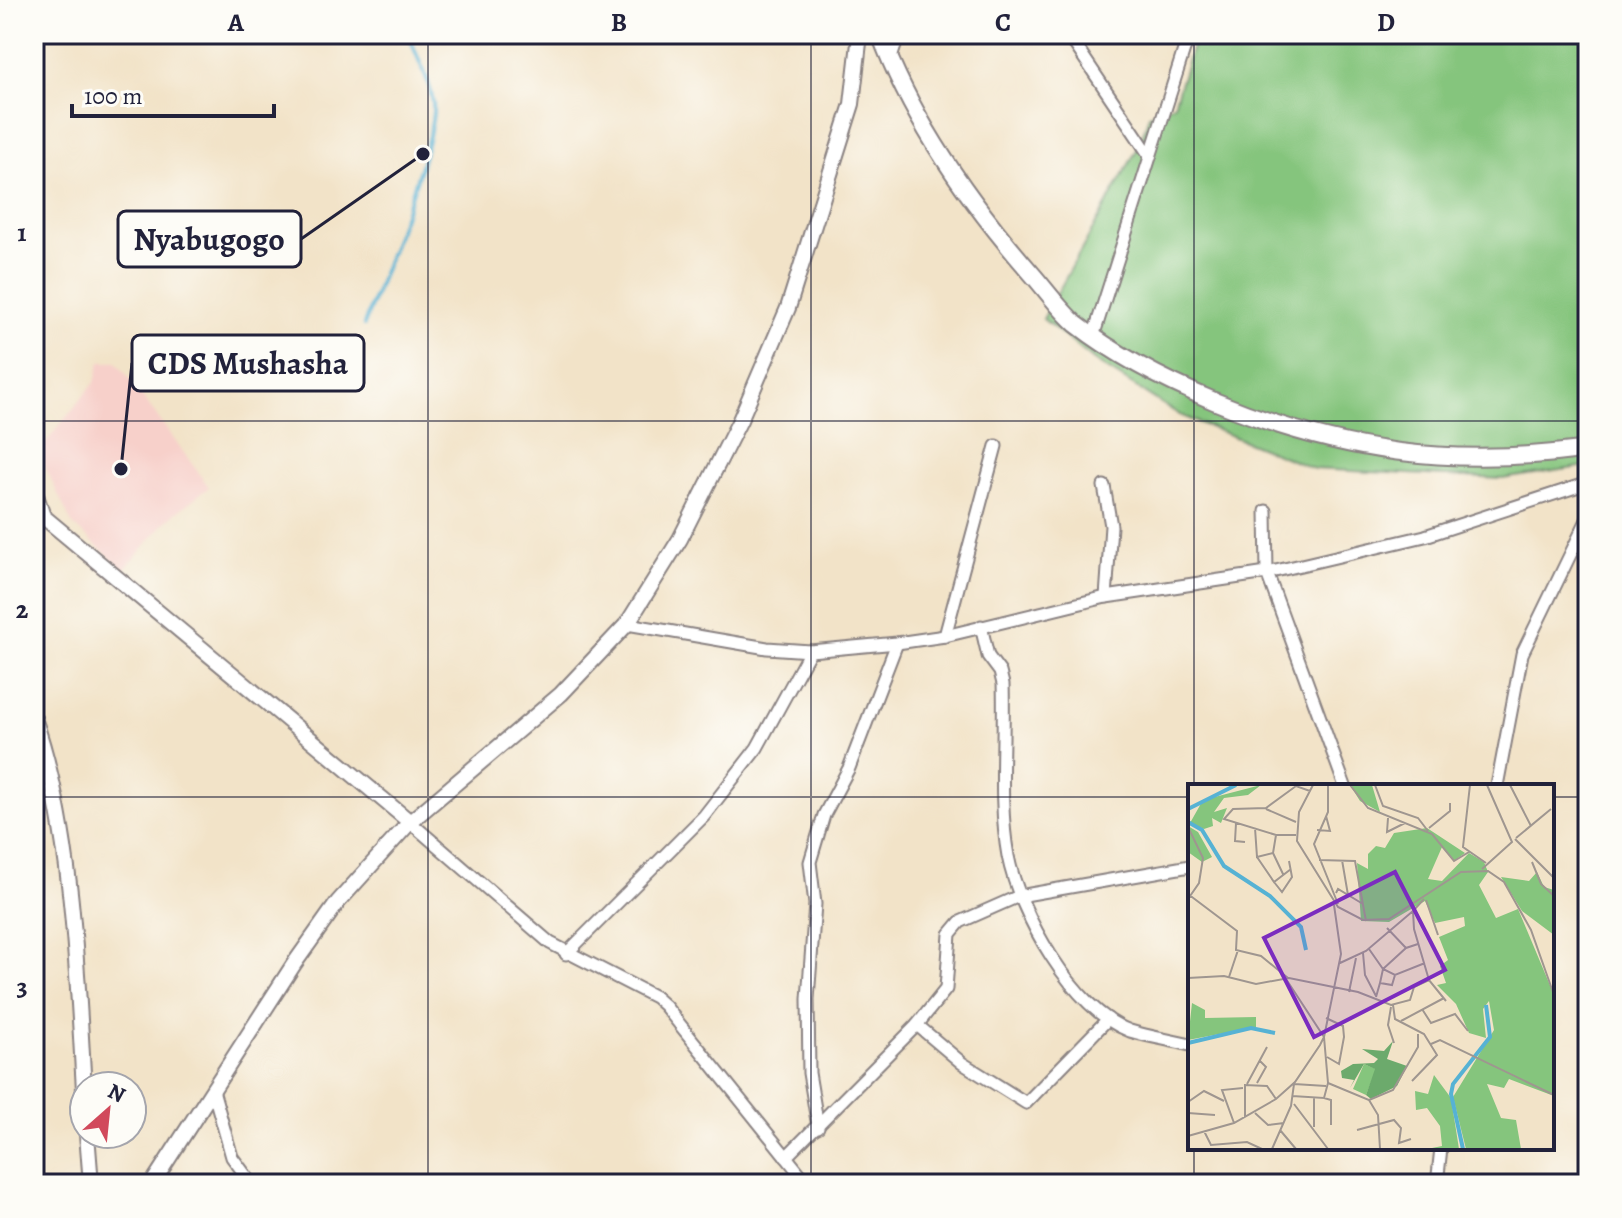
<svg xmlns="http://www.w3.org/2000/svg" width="1622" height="1218" font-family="Alegreya,serif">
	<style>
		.built { fill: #f7d0ca }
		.green { fill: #85c57d; stroke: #54745c; stroke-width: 2 }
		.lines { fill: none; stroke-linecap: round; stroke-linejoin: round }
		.stream { stroke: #56b2d4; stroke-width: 4 }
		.minor-casing { stroke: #8a8282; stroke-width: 15 }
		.tertiary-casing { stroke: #8a8282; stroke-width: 18 }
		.primary-casing { stroke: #8a8282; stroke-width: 20 }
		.minor { stroke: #fff; stroke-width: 11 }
		.tertiary { stroke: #fff; stroke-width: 14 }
		.primary { stroke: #fff; stroke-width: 16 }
		.grid { fill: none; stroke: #22223b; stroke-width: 2; stroke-opacity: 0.55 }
		.inset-river { fill: none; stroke: #56b2d4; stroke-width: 4 }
		.inset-road { fill: none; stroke: #9f9690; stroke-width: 2 }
		.view { fill: #7b2cbf; fill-opacity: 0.15; stroke: #7b2cbf; stroke-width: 4 }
		.inset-edge { fill: none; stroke: #22223b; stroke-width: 4 }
		.leader { fill: none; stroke: #22223b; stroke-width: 3 }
		.callout-dot { fill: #22223b; stroke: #fdfcf7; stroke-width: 3 }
		.callout { fill: #fdfcf7; stroke: #22223b; stroke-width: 3 }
		.callout-label { font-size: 32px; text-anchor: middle; font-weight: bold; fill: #22223b }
		.neatline { fill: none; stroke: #22223b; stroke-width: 3 }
		.grid-label { font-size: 26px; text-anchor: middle; font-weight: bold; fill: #22223b }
	</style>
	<rect width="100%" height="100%" fill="#fdfcf7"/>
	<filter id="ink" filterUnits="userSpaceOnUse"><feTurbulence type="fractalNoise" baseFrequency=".0125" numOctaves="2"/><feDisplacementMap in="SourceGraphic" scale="16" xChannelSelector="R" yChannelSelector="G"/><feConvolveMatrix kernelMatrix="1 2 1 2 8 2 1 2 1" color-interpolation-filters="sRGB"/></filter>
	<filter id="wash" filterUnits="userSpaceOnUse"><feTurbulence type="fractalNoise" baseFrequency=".006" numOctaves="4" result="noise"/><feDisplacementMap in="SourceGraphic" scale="32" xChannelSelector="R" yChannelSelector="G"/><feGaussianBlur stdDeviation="1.8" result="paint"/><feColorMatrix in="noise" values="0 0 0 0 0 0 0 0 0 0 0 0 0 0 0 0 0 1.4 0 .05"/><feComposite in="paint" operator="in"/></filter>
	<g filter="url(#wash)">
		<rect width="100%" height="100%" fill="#f2e3c8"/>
		<path class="built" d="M100,362H117L209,487L167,520L124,570L72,524L38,452L95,382Z"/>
		<path class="green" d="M1196,34H1588V466L1502,479L1314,469L1180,415L1095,361L1043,319L1139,146L1149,115L1174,104Z"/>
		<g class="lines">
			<path class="stream" d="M364,325C379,281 437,141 433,103C430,78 416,58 409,34"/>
		</g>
	</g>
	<g filter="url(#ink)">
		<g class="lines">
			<defs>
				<g id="minor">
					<path d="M1068,34L1150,156"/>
					<path d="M890,61L899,34"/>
					<path d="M1093,337L1189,34"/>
					<path d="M34,484L45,518"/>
					<path d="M1104,486L1111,526L1106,597"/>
					<path d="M1266,511L1267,573L1345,786"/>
					<path d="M627,624L767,648L810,651L897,643L945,636L1106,597L1267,573L1425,536L1588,483"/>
					<path d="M981,626L988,656L1000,672L1003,684C1005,740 998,801 1008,856C1019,913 1073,1010 1130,1031C1149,1037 1171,1040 1190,1045"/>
					<path d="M945,636L996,446"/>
					<path d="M1497,786L1522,654L1588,518"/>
					<path d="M410,822L550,943L655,997L665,1006L808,1184"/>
					<path d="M566,954L704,816L757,748L810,651"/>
					<path d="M917,1025L946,989L950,934L960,922L1019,896L1190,866"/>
					<path d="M213,1090L232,1157L252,1184"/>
					<path d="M818,1127L809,1073L808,999L815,904L810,862L824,815L849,768L897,643"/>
					<path d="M786,1157L917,1025L962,1063L1026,1103L1108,1019"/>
					<path d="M1437,1184L1441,1148"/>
				</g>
				<g id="tertiary">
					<path d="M34,515L45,518L410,822"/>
					<path d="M34,718C73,831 77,971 84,1090"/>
					<path d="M87,1134L91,1184"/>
					<path d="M152,1184L294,964L338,902L410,822L561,694L627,624L680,539L740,420L788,308L852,104L860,34"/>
				</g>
				<path id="primary" d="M880,34C913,123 970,203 1032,274C1046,290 1060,310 1076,324C1117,356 1166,381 1214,401C1340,453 1452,468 1588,449"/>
			</defs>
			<use href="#minor" class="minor-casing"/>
			<use href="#tertiary" class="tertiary-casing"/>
			<use href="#primary" class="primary-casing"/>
			<use href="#minor" class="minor"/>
			<use href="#tertiary" class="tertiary"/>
			<use href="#primary" class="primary"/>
		</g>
	</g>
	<path class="grid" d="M428,34V1184M811,34V1184M1194,34V786M34,421H1588M34,797H1190M1552,797H1588M1194,1148V1184"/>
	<g transform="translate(1188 784)">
		<rect width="366" height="366" fill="#f2e3c8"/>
		<path d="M73,1L60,11L36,14L26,28L39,24L33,39L24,34L25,42L16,45L2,39L15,16ZM162,1H184L192,28L172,17ZM0,42L10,48L24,73L14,78L0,68ZM239,44L277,69L266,77L254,63L240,95L254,97L281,69L296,78L300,88L291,101L308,134L330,125L364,206L366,312L321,295L316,304L299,300L313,334L328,336L333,365H278L265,313L306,246L301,217L295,225L298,254L281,249L268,220L249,201L258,199L252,182L260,176L251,153L277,142L276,133L247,139L237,117L201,138L173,137L169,79L180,85V70L188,62L197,64L206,49ZM349,88L356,103L366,106V151L334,127L313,93L341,97ZM4,219L17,226V234L68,233V243L0,256ZM176,280L188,285L178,311L165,305ZM246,291L263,314L271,365H239L254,362L252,342L239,324L228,326L227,307L240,310Z" fill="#85c57d"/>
		<path d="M205,257L199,275L219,282L209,302L183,315L178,311L187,285L176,280L162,304L166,296L154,294L153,287L165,280L186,279L190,275L174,265L196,267Z" fill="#6caa6c"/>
		<path class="inset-river" d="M0,25L48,1M0,38L14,46L36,82L82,112L113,143L118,166M0,259L63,244L87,249M275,365L263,310L265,300L302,253L298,221"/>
		<path class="inset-road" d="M125,1L111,28L109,57L150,123L175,136L201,135L273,88L300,87L316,98L343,146L366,211M140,1V28L126,60L150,120M162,1L180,24L244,50L266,77L281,68M187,1L195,22L230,34L240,47M282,1L275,63L298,79M322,1L343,42M78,25L108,38M200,34L199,48L217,39M48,39L47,57L57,58M0,43L15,74L11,99L0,115M67,44L69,73L85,69M241,44L262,27V19M129,46L142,47L138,32M88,51L85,69L95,90M108,51H88L36,35L45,25L78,24L108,2L122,7M328,54L363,25M327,55L366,94M69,73L86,98L103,85M131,76L167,77L178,137M154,76L160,111M344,78L353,100L366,112M294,85L324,58L299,1M86,98L94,108L104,93L101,77M148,109L150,105L175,120M0,110L49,147L48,166L73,172L100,194M236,115L225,127L226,145L241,196M238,116L250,151M199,144L218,164M181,165L195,185L207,191L237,179M175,169L177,191L188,212M152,179L178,167L225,127M41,193L50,166M0,194L36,192L68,200L101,194L170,208L203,221L222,216L226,203L241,196L258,217M192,199L195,185L218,164L230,160M161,208L168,174M188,213L192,199L204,201L207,191M205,221L207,235L236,250L249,271L224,297M203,223L200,241L206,259M234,225L243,239L267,230L280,247M138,234L155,242L156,253L151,280L139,273M213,237L256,214M243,260L252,256L366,311M69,299L78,283L72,277M140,299L181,316L190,331L192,365M59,300L79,263M106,300L138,302M104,312L136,314L140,299L136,253L153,170L146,121M126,314V343M136,314L143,316V341M181,316L205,306L230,263V250M0,318L16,307L36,317M106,320L140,365M0,329L27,331M67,329L80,341L96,339M57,333V301L79,302L88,315M46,339L34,306L55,304M92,346L108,365M169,346L206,336L213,344L211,359L223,355M16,347L23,361L59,358L74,365M0,352L46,339L88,315L107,298L132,261L136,253L98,195M84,365L103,322L106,300"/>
		<path class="view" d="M207,88L257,186L126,253L76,154Z"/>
		<rect width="366" height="366" class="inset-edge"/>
	</g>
	<path class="leader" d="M423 154L301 239M121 469L132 363"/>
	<g class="callout-dot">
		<circle cx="423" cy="154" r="8"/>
		<circle cx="121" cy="469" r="8"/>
	</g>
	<g class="callout">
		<rect x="118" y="211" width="183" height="56" rx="8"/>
		<rect x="132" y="335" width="232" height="56" rx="8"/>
	</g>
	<g class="callout-label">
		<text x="209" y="250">Nyabugogo</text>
		<text x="248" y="374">CDS Mushasha</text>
	</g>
	<rect width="1622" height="1218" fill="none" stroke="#fdfcf7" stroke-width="88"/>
	<g transform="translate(108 1110) rotate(27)"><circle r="38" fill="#fdfcf7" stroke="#a5a5ac" stroke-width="2"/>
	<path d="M0-6L14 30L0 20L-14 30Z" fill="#d1495b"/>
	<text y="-12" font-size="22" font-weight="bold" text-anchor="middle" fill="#22223b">N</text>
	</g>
	<path d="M72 104v12h202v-12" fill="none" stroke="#22223b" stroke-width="4"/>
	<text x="84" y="104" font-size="24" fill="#22223b" stroke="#fdfcf7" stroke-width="6" paint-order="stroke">100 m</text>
	<rect x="44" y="44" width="1534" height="1130" class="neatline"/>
	<g class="grid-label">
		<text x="236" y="31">A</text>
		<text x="619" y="31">B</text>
		<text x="1003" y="31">C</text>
		<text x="1386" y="31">D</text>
		<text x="22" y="241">1</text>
		<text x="22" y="618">2</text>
		<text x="22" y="995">3</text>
	</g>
</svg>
